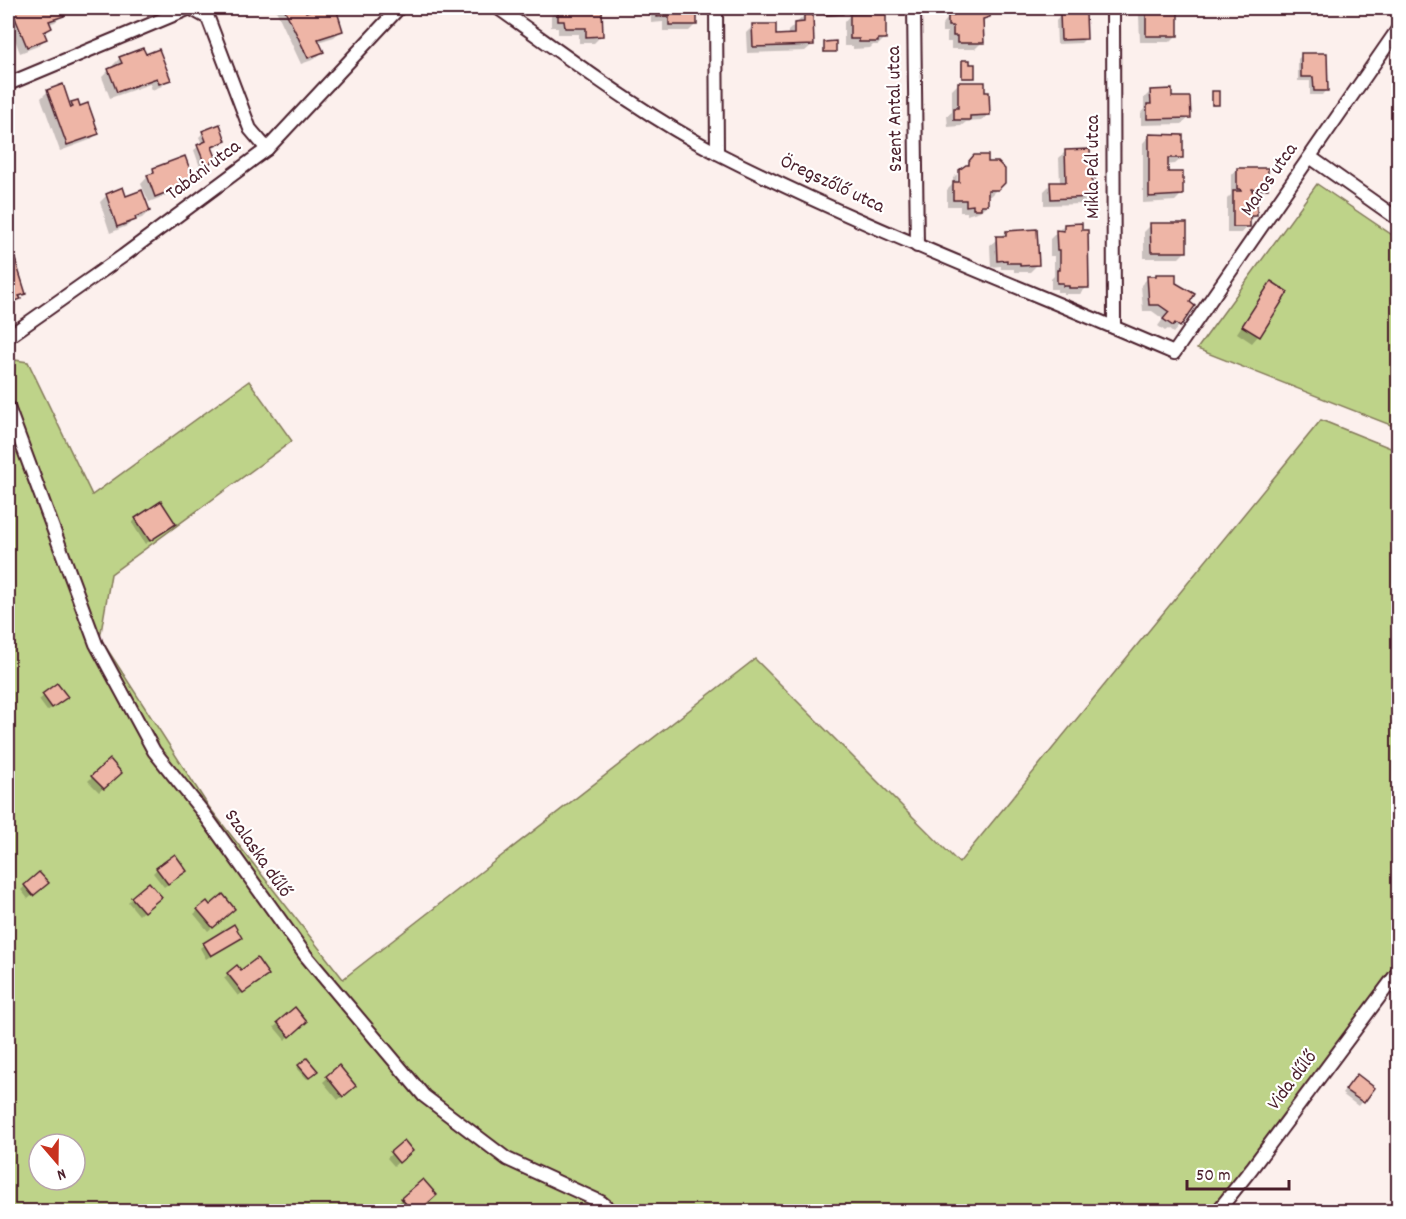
<svg xmlns="http://www.w3.org/2000/svg" width="1406" height="1219" font-family="Dekko,sans-serif">
	<style>
		.green { fill: #bed389; stroke: #84795a; stroke-width: 1.5; fill-rule: evenodd }
		.shadow { fill: #0003 }
		.building { fill: #eeb5a6; stroke: #4a1f2b; stroke-width: 1.5 }
		.lines { fill: none; stroke-linecap: round; stroke-linejoin: round }
		.minor-casing { stroke: #4a1f2b; stroke-width: 16 }
		.minor { stroke: #fff; stroke-width: 12 }
		.labels { text-anchor: middle; dominant-baseline: central; stroke-width: 4.5; stroke-linejoin: round; paint-order: stroke }
		.street-label { font-size: 20px; fill: #4a1f2b; stroke: #fff }
	</style>
	<rect width="100%" height="100%" fill="#fcf0ed"/>
	<filter id="ink" filterUnits="userSpaceOnUse"><feTurbulence type="fractalNoise" baseFrequency=".0167" numOctaves="2"/><feDisplacementMap in="SourceGraphic" scale="12" xChannelSelector="R" yChannelSelector="G"/><feConvolveMatrix kernelMatrix="1 2 1 2 8 2 1 2 1" color-interpolation-filters="sRGB"/></filter>
	<g filter="url(#ink)">
		<g class="green">
			<path d="M1317,184L1398,239V428L1197,349Z"/>
			<path d="M8,359L28,362L92,495L249,381L292,441L111,574L100,638L209,807L343,979L755,659L959,863L1321,420L1398,451V960L1266,1145L1214,1211L8,1212ZM39,1144H75V1180H39Z"/>
		</g>
		<g class="shadow">
			<path d="M8,8H59L62,15L55,22L49,24L50,28L43,35L45,39L38,46L20,53L8,21Z"/>
			<path d="M275,8H302L305,14L310,12L308,8H334L341,31L334,37L318,42L322,52L315,59L301,64Z"/>
			<path d="M597,8L601,36L594,43H579V34H558V27H551V16L558,9Z"/>
			<path d="M651,8H696V24L689,31H663V22L651,23Z"/>
			<path d="M745,8H808L804,11L746,12Z"/>
			<path d="M824,8H841V14L840,15L824,16Z"/>
			<path d="M947,8H983L989,10L988,16L982,23V42L975,49H951V42H947V32H942V25L947,19Z"/>
			<path d="M1046,8H1090L1087,11L1049,12V8Z"/>
			<path d="M1146,8H1177V35L1170,42H1140L1139,15Z"/>
			<path d="M850,15L885,38L878,45H873L870,48L853,49V46H844V22Z"/>
			<path d="M1060,15L1085,39L1081,43L1057,44L1056,20Z"/>
			<path d="M804,16L812,45L805,51L747,53L746,33L753,26L775,36H788V31Z"/>
			<path d="M825,43L835,51L823,53Z"/>
			<path d="M1302,55L1326,90L1322,95H1310V81H1298V59Z"/>
			<path d="M120,58L169,79L162,86L152,90L150,84L110,98L102,77L109,70L114,68L113,65Z"/>
			<path d="M963,62L973,77L972,79H961V63Z"/>
			<path d="M959,83L988,115L981,121L966,122L961,126L948,127L947,116L952,112V90Z"/>
			<path d="M48,91L69,107L72,104L79,107L97,134L90,140L60,151L41,98Z"/>
			<path d="M1151,91L1189,118L1182,124L1141,125V113L1144,109V98Z"/>
			<path d="M1212,93L1217,105L1216,106H1211Z"/>
			<path d="M203,133L225,140L220,145L211,149L214,157L201,170L194,150L202,144L199,137Z"/>
			<path d="M1149,136L1182,158L1175,164L1166,165V174L1182,194L1175,201L1143,203V143Z"/>
			<path d="M1065,152L1090,169L1093,179L1090,182L1091,197L1084,204L1044,205V191L1051,184H1060L1059,158Z"/>
			<path d="M975,156L986,164L1004,182L990,196H987V205L980,211L967,215V212H960V206H947V190L953,184V178L957,174V189L963,169Z"/>
			<path d="M1237,169L1266,188L1260,195H1255L1256,216L1248,223V226L1242,233H1227V199L1231,195V176Z"/>
			<path d="M154,170L191,177L172,193L149,202L141,184Z"/>
			<path d="M107,195L125,198L149,211L142,218L132,221L127,226L110,233L100,202Z"/>
			<path d="M1064,225L1087,287L1080,294H1063V292H1057V289H1051V279L1054,276V256H1050V239Z"/>
			<path d="M1151,225L1186,251L1179,258H1144V232Z"/>
			<path d="M1006,232L1037,265L1030,272H1014V269H1001V266L991,267L990,245Z"/>
			<path d="M14,261L24,293L12,306L8,307V263Z"/>
			<path d="M1148,278L1175,283L1187,302L1179,326L1173,333L1168,329L1165,331L1158,326L1163,319L1152,311H1143L1141,285Z"/>
			<path d="M1271,283L1258,336L1252,343L1237,333L1265,290Z"/>
			<path d="M136,519L170,528L145,544L132,523Z"/>
			<path d="M57,685L62,701L47,711L39,700Z"/>
			<path d="M109,761L120,773L99,792L88,781Z"/>
			<path d="M157,869L181,875L164,887L153,873Z"/>
			<path d="M25,886L42,887L28,899L21,890Z"/>
			<path d="M132,898L155,901L139,915L128,902Z"/>
			<path d="M207,903L210,907L229,913L208,931L194,914Z"/>
			<path d="M240,937L206,959L200,948L204,944Z"/>
			<path d="M240,972L262,979L238,996L224,978L228,974Z"/>
			<path d="M279,1023L301,1026L285,1040L274,1027Z"/>
			<path d="M307,1060L316,1071L307,1079L297,1068Z"/>
			<path d="M339,1067L350,1090L338,1100L323,1082Z"/>
			<path d="M1353,1080L1373,1088L1358,1106L1342,1094Z"/>
			<path d="M404,1142L411,1150L394,1166L387,1158Z"/>
			<path d="M422,1181L416,1212H405L398,1203Z"/>
		</g>
		<g class="building">
			<path d="M11,8H61L64,16L49,21L52,28L44,32L47,39L27,47Z"/>
			<path d="M284,8H304L306,12L317,8H336L343,31L318,39L324,52L308,58Z"/>
			<path d="M558,8H602L603,36L586,37V28H565L564,21H558Z"/>
			<path d="M657,8H697V25H669V16L657,17Z"/>
			<path d="M825,8H843V14L825,15Z"/>
			<path d="M953,8H990L991,12L990,17L983,19L984,43H957V36H953V26H948V16H953Z"/>
			<rect x="1146" y="8" width="32" height="28"/>
			<path d="M886,13V39H878V42H859V39H850V14Z"/>
			<path d="M1086,13L1087,39L1061,40L1060,14Z"/>
			<path d="M804,15H813L814,45L753,47L752,24H776V35L794,34V23L804,22Z"/>
			<path d="M836,41V52H824V42Z"/>
			<path d="M143,48L146,54L159,49L171,80L159,84L157,78L117,92L108,69L122,63L119,57Z"/>
			<path d="M1301,53H1327L1328,91H1314L1313,77H1301Z"/>
			<path d="M962,60H970V64H975V78H962Z"/>
			<path d="M958,82H985V92H989L990,115L970,116V120H954V108H958Z"/>
			<path d="M63,84L71,108L73,107L71,102L78,100L80,106L88,103L99,134L67,145L47,90Z"/>
			<path d="M1172,89V97H1190L1191,118L1147,119V104H1151L1150,90Z"/>
			<rect x="1212" y="91" width="7" height="14"/>
			<path d="M220,124L226,141L212,147L216,157L206,167L197,145L206,141L202,131Z"/>
			<path d="M1149,134L1183,135V158H1168V172H1183V195L1149,197Z"/>
			<path d="M1090,149L1091,168H1094L1095,179H1092V197L1051,199L1050,182H1066L1065,150Z"/>
			<path d="M974,155H988V162H998L1005,169V183L998,190H988V205H981V209H973V205L966,206V200H953V182H959V170L966,165H969V161Z"/>
			<path d="M185,156L193,178L179,183L180,187L155,197L147,175L154,173L153,168Z"/>
			<path d="M1237,168H1268V189H1252V191H1257V216H1250V227H1233V191H1241L1240,189H1237Z"/>
			<path d="M123,187L126,196L142,190L150,211L135,217L136,220L117,227L106,194Z"/>
			<path d="M1082,223V230H1088L1089,288H1069V286H1063V283H1057V270H1060V250H1057L1056,230L1064,231V224Z"/>
			<path d="M1150,223H1187V252H1151Z"/>
			<path d="M1037,229L1039,265L1020,266V263H1007V260L997,261L996,236H1006V231Z"/>
			<path d="M15,259L26,294L19,296L21,299L8,304V262Z"/>
			<path d="M1156,274H1176V283L1195,294L1190,302L1195,306L1180,327L1175,323L1173,326L1163,319L1169,312L1159,305H1149L1147,276H1156Z"/>
			<path d="M1271,281L1288,292L1260,337L1242,326Z"/>
			<path d="M161,501L176,524L150,541L135,518Z"/>
			<path d="M57,683L68,697L52,708L42,694Z"/>
			<path d="M110,759L122,773L104,789L91,776Z"/>
			<path d="M175,854L187,871L168,884L156,868Z"/>
			<path d="M39,872L49,883L33,896L24,885Z"/>
			<path d="M149,882L162,897L144,912L131,897Z"/>
			<path d="M223,894L235,909L213,928L197,909L207,901L210,905Z"/>
			<path d="M234,924L242,938L211,956L203,943Z"/>
			<path d="M257,958L269,975L243,993L227,973L237,965L241,970Z"/>
			<path d="M295,1007L307,1022L290,1037L277,1022Z"/>
			<path d="M307,1058L318,1071L309,1078L298,1065Z"/>
			<path d="M339,1065L356,1086L343,1097L326,1076Z"/>
			<path d="M1357,1074L1375,1088L1364,1103L1345,1090Z"/>
			<path d="M404,1140L413,1151L399,1163L390,1152Z"/>
			<path d="M423,1179L437,1195L418,1212H413L401,1198Z"/>
		</g>
		<g class="lines">
			<defs>
				<g id="minor">
					<path d="M498,8C569,58 640,113 717,153C866,229 1022,287 1174,353L1398,29"/>
					<path d="M716,8L717,153"/>
					<path d="M914,8L917,246"/>
					<path d="M1113,8L1114,327"/>
					<path d="M8,84L190,8L208,18L250,129L267,149"/>
					<path d="M1310,157L1398,219"/>
					<path d="M8,337L123,256L267,149L399,8"/>
					<path d="M8,407L96,644L154,751L202,811L306,956L424,1096L507,1159L601,1202L613,1212"/>
					<path d="M1217,1212L1252,1168L1398,972"/>
				</g>
			</defs>
			<use href="#minor" class="minor-casing"/>
			<use href="#minor" class="minor"/>
		</g>
	</g>
	<g class="labels">
		<g class="street-label">
			<text transform="translate(896 109) rotate(-91)">Szent Antal utca</text>
			<text transform="translate(1094 167) rotate(-90)">Mikla Pál utca</text>
			<text transform="translate(204 171) rotate(-37)">Tabáni utca</text>
			<text transform="translate(1270 180) rotate(-55)">Maros utca</text>
			<text transform="translate(832 185) rotate(25)">Öregszőlő utca</text>
			<text transform="translate(257 854) rotate(55)">Szalaska dűlő</text>
			<text transform="translate(1293 1081) rotate(-53)">Vida dűlő</text>
		</g>
	</g>
	<rect width="1406" height="1219" fill="none" stroke="#fff" stroke-width="30"/>
	<rect x="15" y="15" width="1376" height="1189" fill="none" stroke="#4a1f2b" stroke-width="2" filter="url(#ink)"/>
	<g transform="translate(57 1162) rotate(160)"><circle r="28" fill="#ffffff" stroke="#b7a5aa" stroke-width="1.5"/>
	<path d="M0-4.5L10 22L0 15L-10 22Z" fill="#c8321e"/>
	<text y="-9" font-size="16" font-weight="bold" text-anchor="middle" fill="#4a1f2b">N</text>
	</g>
	<path d="M1187 1180v9h102v-9" fill="none" stroke="#4a1f2b" stroke-width="3"/>
	<text x="1196" y="1180" font-size="18" fill="#4a1f2b" stroke="#ffffff" stroke-width="4.5" paint-order="stroke">50 m</text>
</svg>
